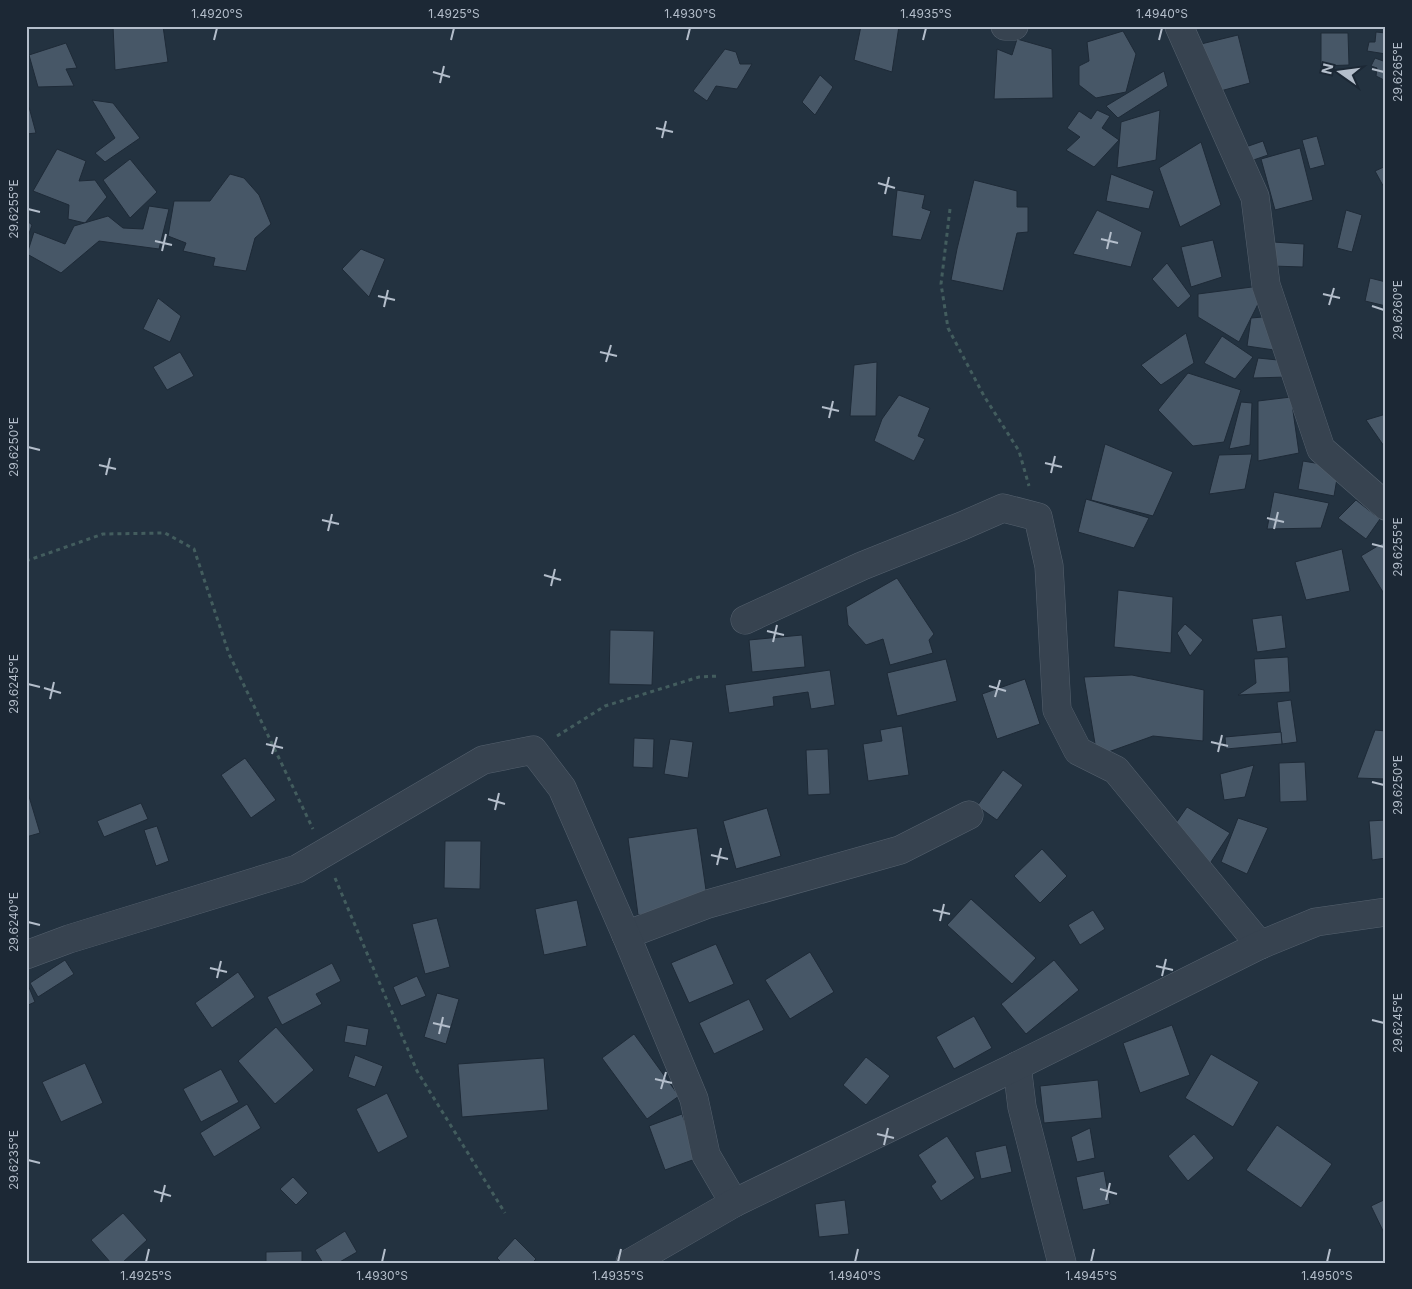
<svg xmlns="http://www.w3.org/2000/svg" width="1412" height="1289" font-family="Inter,sans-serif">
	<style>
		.building { fill: #475767; stroke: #1e2a37 }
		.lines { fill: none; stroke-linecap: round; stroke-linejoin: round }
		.minor-casing { stroke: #55616e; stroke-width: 29 }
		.path { stroke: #435d5e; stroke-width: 3; stroke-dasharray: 4 4; stroke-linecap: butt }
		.minor { stroke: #374350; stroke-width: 28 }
		.ticks { fill: none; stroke: #b4becb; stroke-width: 2 }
		.neatline { fill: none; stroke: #b4becb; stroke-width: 2 }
		.ticks-label { font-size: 12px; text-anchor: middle; fill: #b4becb }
	</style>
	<rect width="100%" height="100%" fill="#233240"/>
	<g class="building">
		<path d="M113,26H163L168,62L115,70Z"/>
		<path d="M861,26L873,28V26H899L892,72L854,60Z"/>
		<path d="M1123,31L1136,54L1126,92L1096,98L1079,85V66L1089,61L1087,42Z"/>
		<path d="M1376,32L1386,33V54L1367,51L1369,42H1375Z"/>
		<path d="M1321,33H1348L1349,65L1321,66Z"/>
		<path d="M1238,35L1250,83L1213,93L1201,44Z"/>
		<path d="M1017,39L1052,49L1053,98L994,99L997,49L1012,55Z"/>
		<path d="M66,43L77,68L66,69L74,86L38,87L29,55Z"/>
		<path d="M725,49L736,52L740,64H752L737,89L716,86L707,101L693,91Z"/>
		<path d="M1375,58L1386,62V81L1376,76L1377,68L1371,66Z"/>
		<path d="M1164,71L1168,86L1118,118L1106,106Z"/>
		<path d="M820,75L833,87L815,115L802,102Z"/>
		<path d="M26,78L29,100H26Z"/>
		<path d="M92,100L113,103L140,138L105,162L95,153L115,138Z"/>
		<path d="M29,107L36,133L26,134V108Z"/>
		<path d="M1097,110L1110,116L1102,128L1119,140L1094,167L1066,150L1080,137L1067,128L1079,111L1091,119Z"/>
		<path d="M1160,110L1156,160L1117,168L1121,122Z"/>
		<path d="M1317,136L1325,165L1310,169L1302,140Z"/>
		<path d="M1263,141L1268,155L1242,164L1237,150Z"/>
		<path d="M1201,142L1221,205L1180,227L1159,168Z"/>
		<path d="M1300,148L1313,200L1275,210L1261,159Z"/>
		<path d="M57,149L86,161L79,181L95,180L107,197L85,223L68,219L69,205L33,191Z"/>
		<path d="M130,159L157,192L130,218L103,180Z"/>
		<path d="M1386,166V191L1375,171Z"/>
		<path d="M230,174L244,178L259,195L271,224L255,238L246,271L213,266L215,258L183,251L186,243L168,236L174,201H210Z"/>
		<path d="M1111,174L1154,191L1149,209L1106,201Z"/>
		<path d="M974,180L1017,191V207H1028V232L1017,233L1003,291L951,280L957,249Z"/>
		<path d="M897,190L925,195L922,208L931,211L921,240L892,236Z"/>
		<path d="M149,206L169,209L159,249L99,241L61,273L27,254L34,232L65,244L74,226L108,216L123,228L143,229Z"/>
		<path d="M1097,210L1142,232L1131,267L1073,254Z"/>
		<path d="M1346,210L1362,215L1352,252L1337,248Z"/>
		<path d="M26,220L32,225L26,242Z"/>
		<path d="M1213,240L1222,277L1191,287L1181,247Z"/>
		<path d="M1273,242L1304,244L1303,267L1272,266Z"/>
		<path d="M361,249L385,259L369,297L342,269Z"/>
		<path d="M1167,263L1191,296L1178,308L1152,279Z"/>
		<path d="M1370,278L1386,282V306L1365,301Z"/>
		<path d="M1252,287L1259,302L1239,342L1198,317V294Z"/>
		<path d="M158,298L181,316L170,342L143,329Z"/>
		<path d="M1275,316L1281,351L1247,346L1251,318Z"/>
		<path d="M1186,333L1194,363L1161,385L1141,365Z"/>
		<path d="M1222,336L1253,357L1235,379L1204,363Z"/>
		<path d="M180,352L194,376L167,390L153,367Z"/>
		<path d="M1258,358L1288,361V377L1253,378Z"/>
		<path d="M877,362L876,416H850L854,365Z"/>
		<path d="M1188,373L1241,390L1224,442L1193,446L1158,410Z"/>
		<path d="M899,395L930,408L918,436L925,439L914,461L874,441L882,419Z"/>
		<path d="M1291,397L1299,453L1258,461V401Z"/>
		<path d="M1241,402L1252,403L1250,445L1229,449Z"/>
		<path d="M1386,414V449L1366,420Z"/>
		<path d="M1105,444L1173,472L1153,516L1091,500Z"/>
		<path d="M1252,454L1245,489L1209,494L1219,455Z"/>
		<path d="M1303,461L1339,467L1334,496L1298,489Z"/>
		<path d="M1274,492L1329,503L1321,528L1267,529Z"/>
		<path d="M1086,499L1149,518L1134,548L1078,532Z"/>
		<path d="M1356,500L1380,519L1366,539L1338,518Z"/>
		<path d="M1386,541V597L1361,556Z"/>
		<path d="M1342,549L1350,591L1306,600L1295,562Z"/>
		<path d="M897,578L934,634L929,640L933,653L890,665L883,639L866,645L848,625L846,607Z"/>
		<path d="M1118,590L1173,597L1171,653L1114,647Z"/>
		<path d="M1282,615L1286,648L1257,652L1252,619Z"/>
		<path d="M1185,624L1203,640L1190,656L1177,633Z"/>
		<path d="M610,630L654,631L652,685L609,684Z"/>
		<path d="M802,635L805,667L752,672L749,640Z"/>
		<path d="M1288,657L1290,692L1238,695L1256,683L1254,659Z"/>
		<path d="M946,659L957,701L897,716L887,673Z"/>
		<path d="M830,670L835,705L811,709L808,692L773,697L774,706L729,713L725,685Z"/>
		<path d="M1132,675L1204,690L1203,741L1153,736L1097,756L1084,677Z"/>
		<path d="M1025,679L1040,724L997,739L982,694Z"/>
		<path d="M1291,700L1297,742L1282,744L1277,702Z"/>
		<path d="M902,726L909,775L868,781L863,744L882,741L880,730Z"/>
		<path d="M1375,730L1386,731V779L1357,778Z"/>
		<path d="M1281,732L1282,744L1226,749L1225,737Z"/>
		<path d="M634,738L654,739L653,768L633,767Z"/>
		<path d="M670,739L693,742L688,778L664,774Z"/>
		<path d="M828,749L830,794L808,795L806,750Z"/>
		<path d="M245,758L276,800L251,818L221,775Z"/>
		<path d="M1305,762L1307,801L1280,802L1279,763Z"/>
		<path d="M1254,765L1245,797L1224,800L1220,774Z"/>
		<path d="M1003,770L1023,785L997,820L977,806Z"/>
		<path d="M26,793H28L40,833L26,837Z"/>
		<path d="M141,803L148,819L104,837L97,821Z"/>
		<path d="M1187,807L1230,833L1207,868L1171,830Z"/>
		<path d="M767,808L781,856L736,869L723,821Z"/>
		<path d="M1238,818L1268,828L1247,874L1221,862Z"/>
		<path d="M1386,820V858L1372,860L1369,821Z"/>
		<path d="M157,826L169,861L156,866L144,830Z"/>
		<path d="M697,828L708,904L638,915L628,838Z"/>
		<path d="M445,841H481L480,889L444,888Z"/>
		<path d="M1042,849L1067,876L1040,903L1014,876Z"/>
		<path d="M971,899L1036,958L1012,984L947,925Z"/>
		<path d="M577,900L587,946L544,955L535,909Z"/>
		<path d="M1093,910L1105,929L1080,945L1068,925Z"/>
		<path d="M437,918L450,967L425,974L412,924Z"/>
		<path d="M716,944L734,984L689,1003L671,963Z"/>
		<path d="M810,952L834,992L790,1019L765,980Z"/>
		<path d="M65,960L74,974L38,997L30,983Z"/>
		<path d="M1054,960L1079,990L1026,1034L1001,1004Z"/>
		<path d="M332,963L341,981L316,994L322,1004L282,1025L267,997Z"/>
		<path d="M238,972L255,997L212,1028L195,1003Z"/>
		<path d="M417,976L426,996L401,1006L393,987Z"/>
		<path d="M26,980L35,1002L26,1006Z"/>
		<path d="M437,993L459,999L446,1044L424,1037Z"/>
		<path d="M749,999L764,1030L714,1054L699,1023Z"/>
		<path d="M974,1016L992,1048L954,1069L936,1037Z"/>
		<path d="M347,1025L369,1029L366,1046L344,1042Z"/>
		<path d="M1172,1025L1190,1075L1140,1093L1123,1043Z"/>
		<path d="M276,1027L314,1070L275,1104L238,1061Z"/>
		<path d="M634,1034L679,1096L647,1119L602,1058Z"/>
		<path d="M1211,1054L1259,1082L1233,1127L1185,1098Z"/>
		<path d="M355,1055L383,1066L375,1087L348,1077Z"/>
		<path d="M866,1057L890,1076L866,1105L843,1085Z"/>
		<path d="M544,1058L548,1110L462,1117L458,1064Z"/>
		<path d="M85,1063L103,1103L61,1122L42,1082Z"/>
		<path d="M221,1069L239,1102L201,1122L183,1089Z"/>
		<path d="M1098,1080L1102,1118L1044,1123L1040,1086Z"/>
		<path d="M387,1093L408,1137L378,1153L356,1109Z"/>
		<path d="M247,1104L261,1128L214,1157L200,1133Z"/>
		<path d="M682,1114L698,1158L665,1170L649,1126Z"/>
		<path d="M1277,1125L1332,1164L1301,1208L1246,1170Z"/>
		<path d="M1090,1128L1095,1158L1077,1162L1071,1137Z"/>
		<path d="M1194,1134L1214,1158L1188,1181L1168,1156Z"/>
		<path d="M947,1136L975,1178L941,1201L931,1186L936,1182L918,1155Z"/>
		<path d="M1006,1145L1012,1172L981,1179L975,1152Z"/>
		<path d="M1104,1171L1110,1204L1083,1210L1076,1177Z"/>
		<path d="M293,1177L308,1193L296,1205L280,1189Z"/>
		<path d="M1386,1199V1237L1371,1206Z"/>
		<path d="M845,1200L849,1234L819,1237L815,1204Z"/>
		<path d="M123,1213L147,1240L122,1263H111L91,1240Z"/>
		<path d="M345,1231L357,1252L338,1263H323L315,1250Z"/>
		<path d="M515,1238L536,1259L532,1263H502L497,1258Z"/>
		<path d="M302,1251V1263H266V1252Z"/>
	</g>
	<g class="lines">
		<defs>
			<g id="minor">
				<path d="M1005,26H1014"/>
				<path d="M1179,26L1255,197L1266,285L1321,449L1386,506"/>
				<path d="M745,620L862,566L962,526L1003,508L1038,517L1049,566L1057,710L1078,751L1116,770L1260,945"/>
				<path d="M626,935L708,904L900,850L969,815"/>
				<path d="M26,955L69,939L297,869L483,760L533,750L562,788L626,935L694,1099L706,1155L734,1203"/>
				<path d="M1017,1066L1022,1107L1062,1263"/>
				<path d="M630,1263L734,1203L1017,1066L1260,945L1316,922L1386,912"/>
			</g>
		</defs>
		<use href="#minor" class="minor-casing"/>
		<g class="path">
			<path d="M950,209L941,284L948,328L984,396L1019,451L1029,486"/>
			<path d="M26,561L103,534L165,533L194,549L229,654L313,829"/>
			<path d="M557,736L605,706L699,677L719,676"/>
			<path d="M335,878L417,1071L505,1213"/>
		</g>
		<use href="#minor" class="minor"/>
	</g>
	<path class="ticks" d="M214,40L217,28M451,40L454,28M687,40L690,28M923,40L926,28M1159,40L1162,28M1372,69L1384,72M433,72L450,77M440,83L444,66M656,128L673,132M662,138L666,121M878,183L895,188M885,194L889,177M28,209L40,212M1101,239L1118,243M155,241L172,245M1107,249L1111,232M162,251L166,234M1323,294L1340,298M378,296L395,300M1329,305L1334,288M1372,306L1384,310M384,307L388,290M600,352L617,356M606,362L611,345M822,407L839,411M829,418L833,401M28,447L40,450M1045,463L1062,467M99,465L116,469M1051,473L1055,456M106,475L110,458M1267,518L1284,522M322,520L339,524M1274,529L1278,512M328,531L332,514M1372,544L1384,547M544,575L561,580M551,586L555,569M767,631L784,635M773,642L777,625M28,684L40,687M989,686L1006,691M44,688L61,693M995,697L1000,680M50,699L54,682M1211,742L1228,746M266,744L283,748M1218,752L1222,735M272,754L277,737M1372,782L1384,785M488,799L505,804M495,810L499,793M711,855L728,859M717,865L721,848M933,910L950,914M940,921L944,904M28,922L40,925M1156,966L1173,970M210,968L227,972M1162,976L1166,959M217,978L221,961M1372,1020L1384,1023M433,1023L450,1027M439,1034L443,1017M655,1079L672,1083M661,1089L666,1072M877,1134L894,1138M884,1145L888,1128M28,1160L40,1163M1100,1189L1117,1194M154,1191L171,1196M1106,1200L1110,1183M161,1202L165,1185M146,1262L149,1249M382,1262L385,1249M618,1262L621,1249M855,1262L858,1249M1091,1262L1094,1249M1327,1262L1330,1249"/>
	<rect width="1412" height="1289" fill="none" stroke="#1c2835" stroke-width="55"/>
	<g transform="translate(1340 72) rotate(284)" stroke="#1c2835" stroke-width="4" paint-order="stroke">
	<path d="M0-4L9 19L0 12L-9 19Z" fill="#b4becb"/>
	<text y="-8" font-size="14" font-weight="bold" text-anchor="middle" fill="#b4becb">N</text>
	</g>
	<rect x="28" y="28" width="1356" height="1234" class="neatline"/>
	<g class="ticks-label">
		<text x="217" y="18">1.4920°S</text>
		<text x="454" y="18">1.4925°S</text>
		<text x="690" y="18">1.4930°S</text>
		<text x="926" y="18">1.4935°S</text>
		<text x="1162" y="18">1.4940°S</text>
		<text transform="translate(1398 72) rotate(-90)" y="4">29.6265°E</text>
		<text transform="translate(14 209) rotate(-90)" y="4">29.6255°E</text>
		<text transform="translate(1398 310) rotate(-90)" y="4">29.6260°E</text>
		<text transform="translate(14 447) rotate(-90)" y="4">29.6250°E</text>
		<text transform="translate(1398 547) rotate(-90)" y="4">29.6255°E</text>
		<text transform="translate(14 684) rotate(-90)" y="4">29.6245°E</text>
		<text transform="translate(1398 785) rotate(-90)" y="4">29.6250°E</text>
		<text transform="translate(14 922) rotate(-90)" y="4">29.6240°E</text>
		<text transform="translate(1398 1023) rotate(-90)" y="4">29.6245°E</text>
		<text transform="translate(14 1160) rotate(-90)" y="4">29.6235°E</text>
		<text x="146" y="1280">1.4925°S</text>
		<text x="382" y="1280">1.4930°S</text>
		<text x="618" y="1280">1.4935°S</text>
		<text x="855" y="1280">1.4940°S</text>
		<text x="1091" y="1280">1.4945°S</text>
		<text x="1327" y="1280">1.4950°S</text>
	</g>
</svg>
